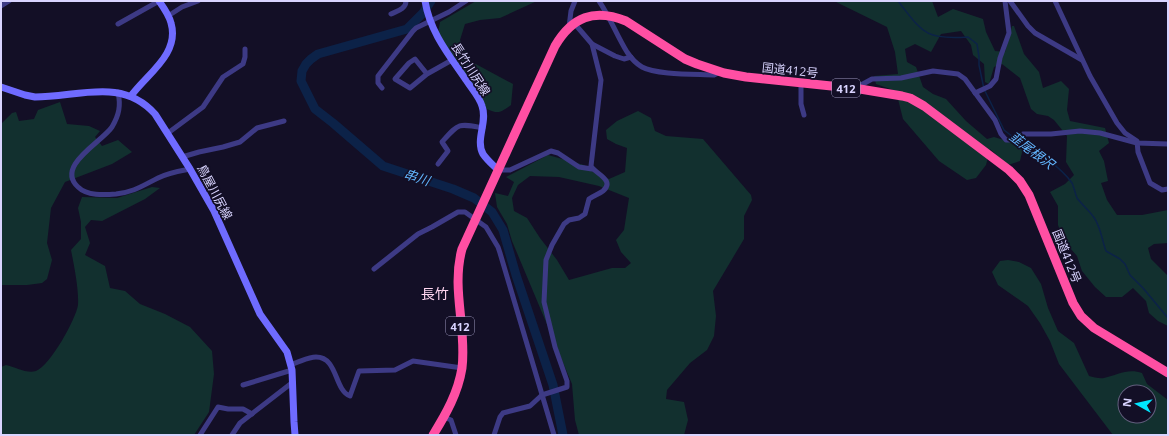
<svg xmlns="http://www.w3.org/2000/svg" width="1169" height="436" font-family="'Open Sans','Noto Sans JP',sans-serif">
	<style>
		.green { fill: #12302f; fill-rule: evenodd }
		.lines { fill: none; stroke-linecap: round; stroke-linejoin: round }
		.stream { stroke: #0c2248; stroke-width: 1.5 }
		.river { stroke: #0c2248; stroke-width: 9 }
		.street { stroke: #3d3a85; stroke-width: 5 }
		.secondary { stroke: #6f6bff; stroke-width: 7 }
		.highway { stroke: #ff4fa3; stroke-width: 9 }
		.labels { text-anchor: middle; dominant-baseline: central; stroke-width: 3.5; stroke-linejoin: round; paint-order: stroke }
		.shield { fill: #130f26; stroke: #9e99be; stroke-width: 1 }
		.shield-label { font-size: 11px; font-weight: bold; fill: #d9d4ff }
		.street-label { font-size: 12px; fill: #d9d4ff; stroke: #130f26 }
		.water-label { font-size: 13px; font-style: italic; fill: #62b6ff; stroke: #130f26 }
		.quarter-label { font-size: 14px; fill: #ffd6f0; stroke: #130f26 }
	</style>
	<rect width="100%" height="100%" fill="#130f26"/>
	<g class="green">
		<path d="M476,1H537L500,18L480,20L465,24L460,40L472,62L513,84L511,105C499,114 497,114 483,107L438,33L440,22Z"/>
		<path d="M834,1H932L938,17L953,9L983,19L986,32L995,51L1005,52L1012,26H1014L1024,54L1039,72L1043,88L1061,81L1069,89L1067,110L1070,121L1105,128L1109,143L1099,151L1104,161L1108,181L1101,183L1107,200L1117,215H1142L1168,210V243L1154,244L1148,248L1151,259L1168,276V326L1158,321L1149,313L1146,301L1133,288L1122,297H1106L1095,287L1082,271L1077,256L1064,241L1058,225V206L1050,192L1065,184L1074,175L1066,162L1067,136L1054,120L1048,116L1037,114L1031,109L1020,78L1002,64L994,67L989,84L985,82L984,64L973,55L971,45L961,31L941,34L931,52L915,44L905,49L907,62L916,67L923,87L933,94L946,99L966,121L987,139L994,137L1017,144L1023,148L1020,161L1008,165L990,149L986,165L976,178L967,180L939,161L903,119L896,91L876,84L874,76L898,74L895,52L887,27Z"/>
		<path d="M60,102L67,124L89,126L100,131L95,137L102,146L118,140L132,152L112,164L65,182L51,208L47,243L52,260L47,279L42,283L27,285H1V124L12,113L16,112L19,121L34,119L38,110Z"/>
		<path d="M638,111L651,118L655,131L666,136L703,139L751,195L752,200L744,216V239L713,291L716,316L714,336L707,350L690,363L667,390L666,399L684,402L688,420L684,435H579L575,420L572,384L512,241L507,224L497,207L495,193L508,196L514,182L506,177L548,155L584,165L593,172L609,179L625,172L627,148L616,144L607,139L606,130L617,121ZM530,176L559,177L599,186L629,198L624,230L616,240L621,252L631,263L625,268H612L569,280L557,260L540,238L527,218L514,211L512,198L518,185Z"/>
		<path d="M152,187L160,188L145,199L102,221L91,220L85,227L90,243L85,255L105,266L110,288L125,291L140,304L165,314L190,327L212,351L214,374L209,412L194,435H1V367L6,365C15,367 27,374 36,371C50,366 76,319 78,305C79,290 74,265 71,250L81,239V222L78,208L82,197L117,198Z"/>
		<path d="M1008,260L1019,262L1031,268L1041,284L1048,308L1058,331L1074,343L1089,376C1093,377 1100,379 1104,378C1117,375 1128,368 1142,373L1147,384L1168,400V435H1113L1059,364L1050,341L1040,323L1028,306L998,285L992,272L1000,261ZM1125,392H1149V416H1125Z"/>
	</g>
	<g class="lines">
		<g class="stream">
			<path d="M898,1C923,33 925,40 968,37L977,44L979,57V65L984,89L1004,130L1013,137"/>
			<path d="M1017,139C1032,147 1062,168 1072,183C1074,187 1075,193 1077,198C1082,205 1090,211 1095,219C1101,229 1102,240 1106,251L1120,259L1125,264L1130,275L1143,288L1168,318"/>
		</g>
		<path class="river" d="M431,1L423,13L407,29L318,54L311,59L306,64L302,71L301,81L315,109L333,123L383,166L453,189L474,198L492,212L503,230L516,275L553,385L563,435"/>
		<g class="street">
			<path d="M599,1C610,17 617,36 627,52C631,58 635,63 642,67C656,75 697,74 714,75L720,72"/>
			<path d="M1010,1L1028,26L1035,33L1082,60"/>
			<path d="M1055,1L1090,76L1117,123L1125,133L1137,141L1138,152L1150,183L1162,190L1168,189"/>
			<path d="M1,6L9,1"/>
			<path d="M391,14C397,11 406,9 406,1"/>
			<path d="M168,16L182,7L198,1"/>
			<path d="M118,24L159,1"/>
			<path d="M569,27L571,11L575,1"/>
			<path d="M592,44L615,56L624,59L631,57"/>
			<path d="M427,74L415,59L409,63L395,79L410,88L427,74L452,60"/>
			<path d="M801,83V104L804,115"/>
			<path d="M382,88L378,83V76L413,31L416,28L449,12L466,1"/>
			<path d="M860,89L861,85L872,79L901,78L933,71L958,74L965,79L995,120L1001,134L1006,140H1012L1023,134H1051L1080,131L1100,133L1137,143L1168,144"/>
			<path d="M118,92C121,106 119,115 112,127C102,142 55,166 78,187C87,196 104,195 116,194C134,192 142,186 158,178C168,173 179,171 190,169"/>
			<path d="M975,93L990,86L996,79L1000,58L1009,33L1005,1"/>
			<path d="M168,133L203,107L223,77L243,64L245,57V49"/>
			<path d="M182,157L199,152L223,147L240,142L257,128L284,121"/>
			<path d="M438,164L448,151L442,142C459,123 458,123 483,128"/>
			<path d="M498,170H510L551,151L558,153L579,167L592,169"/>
			<path d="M374,269L418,234L432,227L458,212H465L486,227L498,247L500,253L554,435"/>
			<path d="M292,364C300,362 308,357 316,357C338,357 334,390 350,396L359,371L395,370L413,361L462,368"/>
			<path d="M243,385L292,370"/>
			<path d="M444,417L451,420L456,435"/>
			<path d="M200,435L218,407L228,409H243L252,414"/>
			<path d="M232,435L240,423L293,382"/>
			<path d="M494,435L500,417L503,413L530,406L542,395L567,387V381L555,347L544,302L546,260L552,245L564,224L569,220L579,218L585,214L589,199C593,196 599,194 603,191C616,180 594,173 591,166L601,80L592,44L574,23"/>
		</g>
		<g class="secondary">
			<path d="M425,1C430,32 449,55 466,80C471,88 479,96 482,106C488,122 475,139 483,154C487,160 493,165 498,170"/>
			<path d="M1,87L25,95L35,97C78,97 122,77 155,114L190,169L214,211L260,314L287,352L292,370L294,422L295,435"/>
			<path d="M131,96C147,74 180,54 171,23C169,15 164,8 159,1"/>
		</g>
		<path class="highway" d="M433,435C446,414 458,393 462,368C467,328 451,289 462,249L555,46C572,17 594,8 626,21L685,59L697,64L724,73L746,77L860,89L902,96L910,98L924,106L1009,170L1020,181L1029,195L1073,303L1081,316L1094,328L1168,373"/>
	</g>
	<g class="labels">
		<g class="shield">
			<rect x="832" y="79" width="28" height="18" rx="3"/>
			<rect x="446" y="317" width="28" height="18" rx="3"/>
		</g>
		<g class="shield-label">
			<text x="846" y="88">412</text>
			<text x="460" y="326">412</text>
		</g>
		<g class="street-label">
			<text transform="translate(471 69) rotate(57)">長竹川尻線</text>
			<text transform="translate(790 70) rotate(6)">国道412号</text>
			<text transform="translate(215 192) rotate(62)">鳥屋川尻線</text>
			<text transform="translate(1067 256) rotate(68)">国道412号</text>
		</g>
		<g class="water-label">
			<text transform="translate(1032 150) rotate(37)">韮尾根沢</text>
			<text transform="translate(417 177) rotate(18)">串川</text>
		</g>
		<g class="quarter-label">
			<text x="435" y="293">長竹</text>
		</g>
	</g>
	<rect width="1169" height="436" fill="none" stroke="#d9d4ff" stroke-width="4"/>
	<g transform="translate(1137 404) rotate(278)"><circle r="19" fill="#130f26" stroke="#625e7d"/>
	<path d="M0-3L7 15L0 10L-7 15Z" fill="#00e5ff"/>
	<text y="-6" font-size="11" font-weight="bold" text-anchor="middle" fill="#d9d4ff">N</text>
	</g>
</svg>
